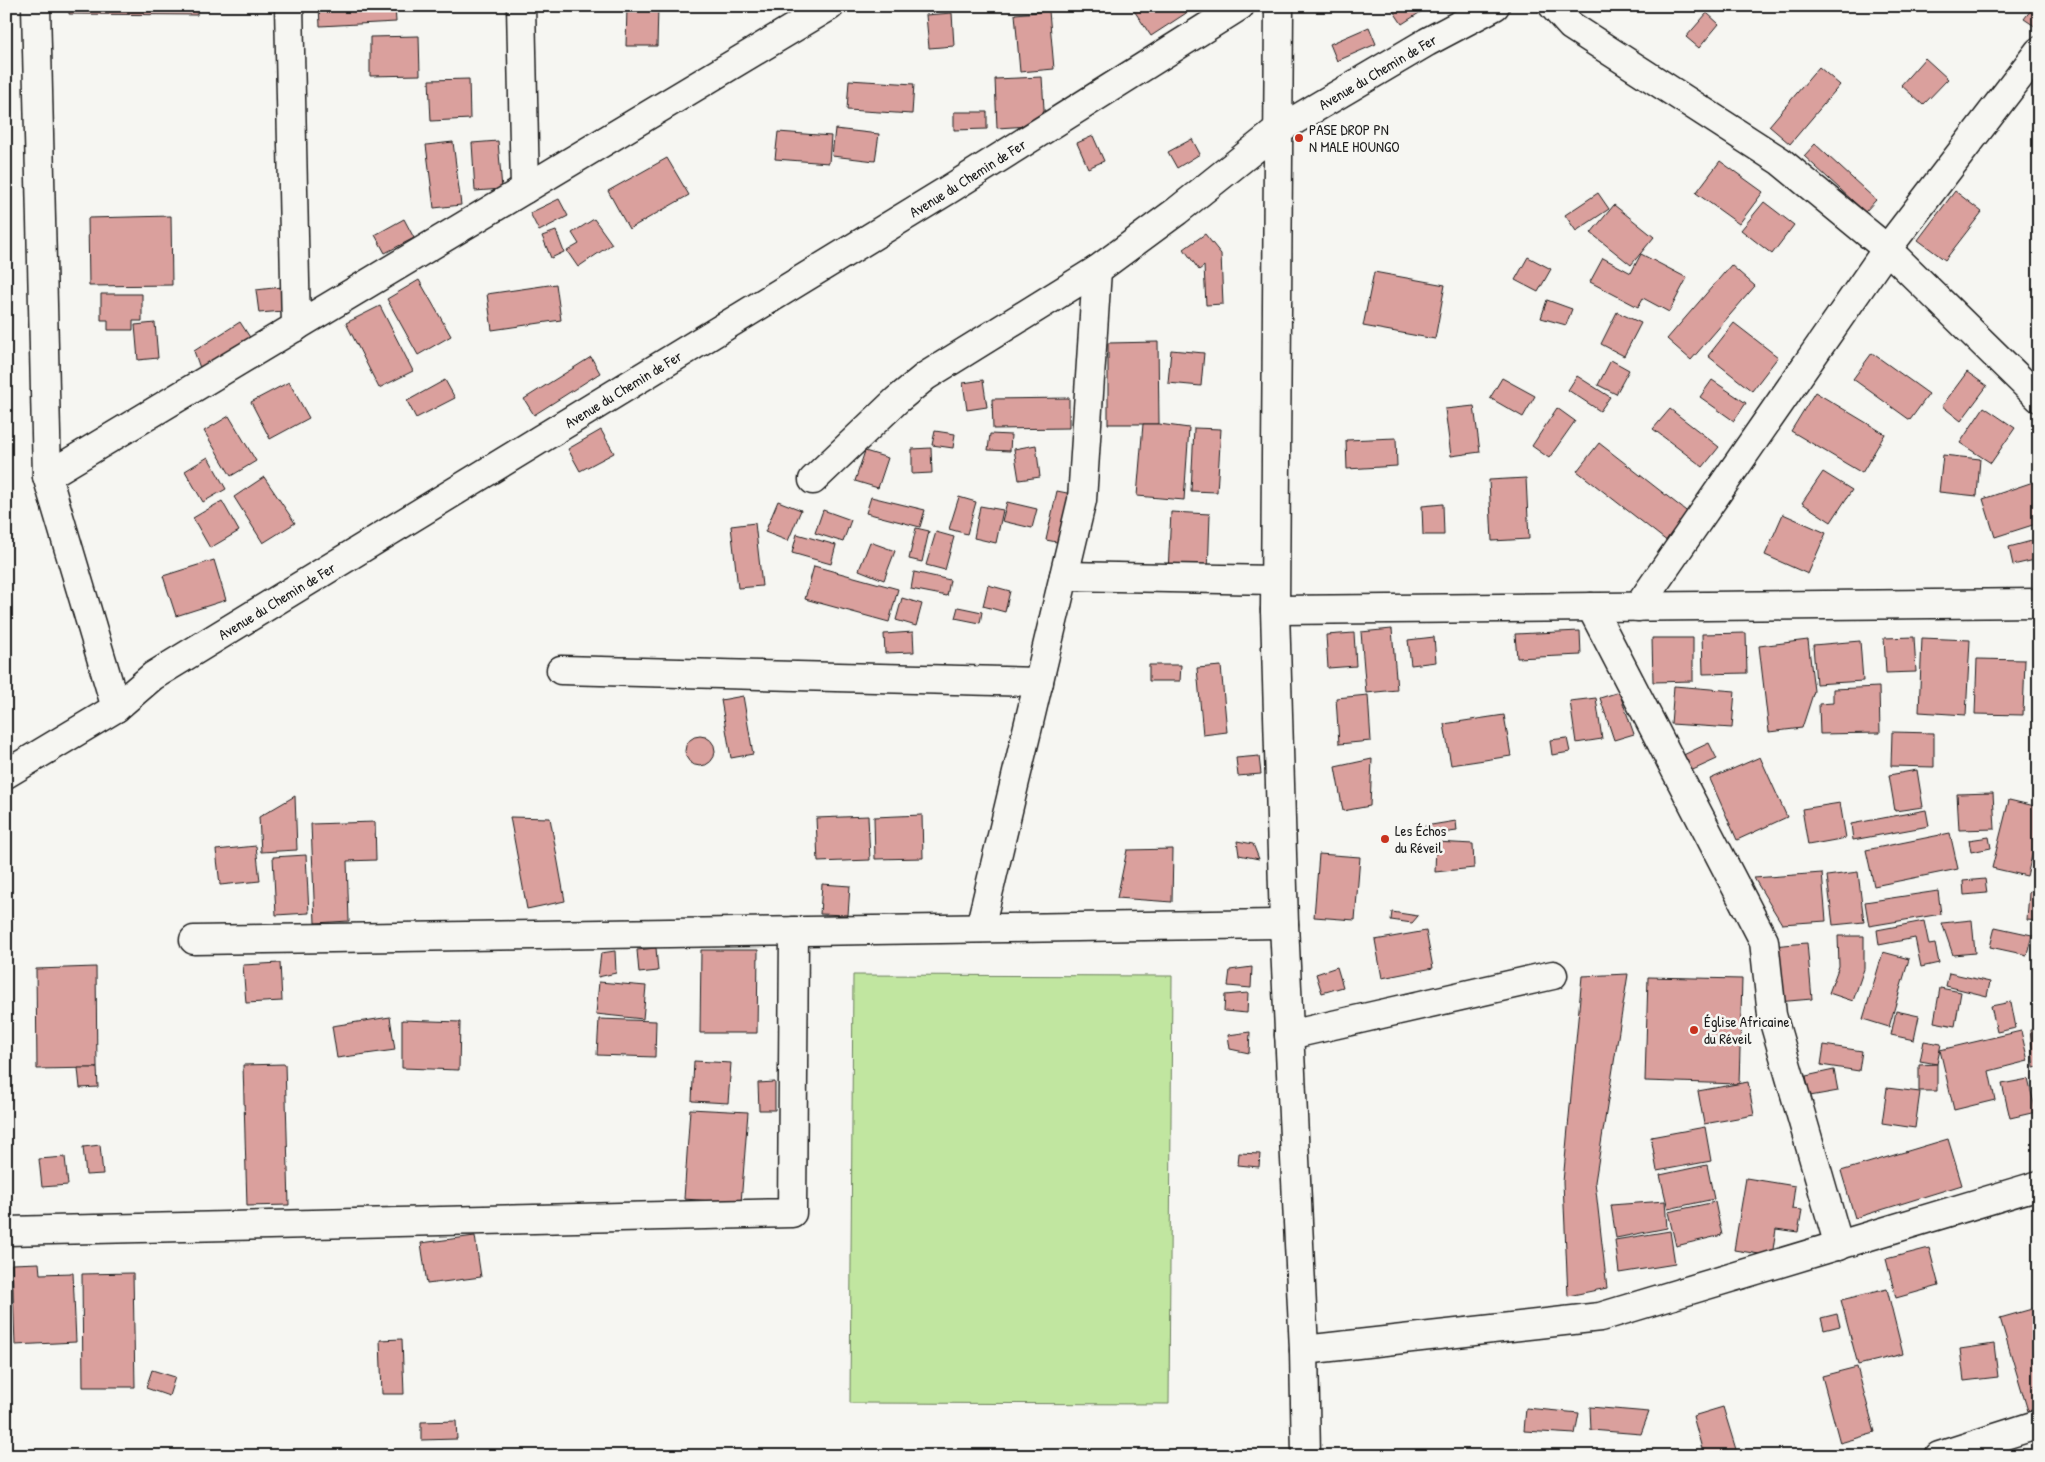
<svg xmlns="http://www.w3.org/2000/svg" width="2045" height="1462" font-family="'Patrick Hand',sans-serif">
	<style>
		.park { fill: #c1e6a0; stroke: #6e815e }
		.building { fill: #daa09d; stroke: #1c1c1c }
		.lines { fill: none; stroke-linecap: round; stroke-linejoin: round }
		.minor-casing { stroke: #1c1c1c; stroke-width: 31 }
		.minor { stroke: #f6f6f2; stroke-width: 28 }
		.poi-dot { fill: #c8321e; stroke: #f6f6f2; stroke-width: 2 }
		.labels { text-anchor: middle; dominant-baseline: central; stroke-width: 5; stroke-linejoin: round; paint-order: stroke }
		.street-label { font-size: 15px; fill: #1c1c1c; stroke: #f6f6f2 }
		.poi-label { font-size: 15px; fill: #1c1c1c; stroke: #f6f6f2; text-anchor: start }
	</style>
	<rect width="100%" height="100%" fill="#f6f6f2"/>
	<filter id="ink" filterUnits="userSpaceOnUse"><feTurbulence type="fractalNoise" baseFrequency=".02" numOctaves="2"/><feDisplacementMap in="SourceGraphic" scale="10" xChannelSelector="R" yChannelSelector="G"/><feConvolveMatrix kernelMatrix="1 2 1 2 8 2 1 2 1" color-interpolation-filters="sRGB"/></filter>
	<g filter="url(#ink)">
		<path class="park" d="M853,975L1172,976L1169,1404L850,1403Z"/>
		<g class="building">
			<path d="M69,6H197V15L69,14Z"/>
			<path d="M319,6H395L396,22L320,26Z"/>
			<path d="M627,6L658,7L657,46H626Z"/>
			<path d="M1131,6H1197L1151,36Z"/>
			<path d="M1390,6H1430L1402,24Z"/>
			<path d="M2034,6H2039V29L2024,19Z"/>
			<path d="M1049,11L1054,69L1020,72L1015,14Z"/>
			<path d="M952,13L954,46L929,48L926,15Z"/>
			<path d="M1707,13L1719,24L1699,48L1686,37Z"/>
			<path d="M1369,27L1376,44L1337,61L1330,44Z"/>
			<path d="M419,36L420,75L370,76V37Z"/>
			<path d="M1925,58L1948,79L1923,105L1901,85Z"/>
			<path d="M1819,67L1840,85L1790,144L1769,126Z"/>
			<path d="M1042,77L1045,125L997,128L995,79Z"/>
			<path d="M469,79L470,119L431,121L429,80Z"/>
			<path d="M849,80L914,84L912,114L847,110Z"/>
			<path d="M954,112H987V129L954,130Z"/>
			<path d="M835,129L879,134L875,161L832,156Z"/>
			<path d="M778,132L831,136L829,163L775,159Z"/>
			<path d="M1093,136L1104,161L1088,168L1077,143Z"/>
			<path d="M1192,139L1200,154L1177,168L1168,152Z"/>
			<path d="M498,141L502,189L475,191L472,143Z"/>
			<path d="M453,142L461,205L434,208L426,145Z"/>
			<path d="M1815,144L1876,200L1865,212L1804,156Z"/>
			<path d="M667,158L689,195L629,229L608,191Z"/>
			<path d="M1720,161L1763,192L1739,224L1696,193Z"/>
			<path d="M1955,191L1982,212L1945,260L1918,240Z"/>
			<path d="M1598,193L1609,209L1576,231L1565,215Z"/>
			<path d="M559,199L568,216L539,231L530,213Z"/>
			<path d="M1764,202L1794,225L1772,254L1741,230Z"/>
			<path d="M1614,205L1654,237L1631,265L1591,233Z"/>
			<path d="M171,216L172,285L89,286L88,218Z"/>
			<path d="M404,219L414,238L385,253L375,235Z"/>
			<path d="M594,219L612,244L578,267L567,251L579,244L572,233Z"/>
			<path d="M556,231L564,252L551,258L542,236Z"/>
			<path d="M1205,234L1221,254L1223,304L1206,305L1204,266L1199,270L1184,249Z"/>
			<path d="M1641,254L1687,278L1669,312L1643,298L1638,307L1590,282L1603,258L1631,273Z"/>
			<path d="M1528,257L1551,269L1538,292L1515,280Z"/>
			<path d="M1731,265L1755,286L1691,360L1667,339Z"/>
			<path d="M1374,272L1445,285L1435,339L1363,326Z"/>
			<path d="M419,280L451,336L418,355L387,299Z"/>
			<path d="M556,284L561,320L492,330L487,294Z"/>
			<path d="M282,287L284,311L259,313L256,290Z"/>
			<path d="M101,294H142V321H133V330H108V320H101Z"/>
			<path d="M1547,300L1572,309L1566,325L1541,318Z"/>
			<path d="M380,306L413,371L379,388L346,323Z"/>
			<path d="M1617,312L1641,323L1624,356L1601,344Z"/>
			<path d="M240,322L251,339L201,371L194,351Z"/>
			<path d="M155,323L158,358L138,360L135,325Z"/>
			<path d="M1734,323L1778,357L1752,391L1708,356Z"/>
			<path d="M1158,342L1159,424H1108V343Z"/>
			<path d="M1171,350L1204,353L1201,386L1168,383Z"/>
			<path d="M1872,353L1929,394L1910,420L1853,379Z"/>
			<path d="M591,357L600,373L534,415L524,399Z"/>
			<path d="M1611,360L1629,370L1616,394L1598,385Z"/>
			<path d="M1967,372L1987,386L1961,421L1942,406Z"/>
			<path d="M1577,376L1610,397L1600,411L1568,390Z"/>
			<path d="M1502,378L1535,396L1523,417L1490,398Z"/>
			<path d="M445,380L455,398L416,418L407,401Z"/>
			<path d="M983,380L987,407L967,410L963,383Z"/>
			<path d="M1712,380L1746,403L1734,421L1700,397Z"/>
			<path d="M289,382L309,418L270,439L251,402Z"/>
			<path d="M1815,392L1885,434L1862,473L1791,431Z"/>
			<path d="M1069,398V428L993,429L992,399Z"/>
			<path d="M1474,406L1480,452L1451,456L1445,409Z"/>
			<path d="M1984,407L2015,428L1991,463L1960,443Z"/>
			<path d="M1557,408L1575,421L1549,458L1532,446Z"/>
			<path d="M1670,409L1719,447L1703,467L1653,429Z"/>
			<path d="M229,416L256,461L231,476L204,431Z"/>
			<path d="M1143,424H1159L1189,428L1184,500L1137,496Z"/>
			<path d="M1194,428L1221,429L1217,492L1191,491Z"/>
			<path d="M601,430L614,453L580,471L568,449Z"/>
			<path d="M935,431L955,434L953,448L932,445Z"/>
			<path d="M990,434L1011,435L1010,451L988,450Z"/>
			<path d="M1396,438L1397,466L1347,469L1346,440Z"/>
			<path d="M1599,443L1690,514L1668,542L1577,471Z"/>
			<path d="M1036,445L1040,477L1019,480L1014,449Z"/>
			<path d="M931,448L932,473L912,474V449Z"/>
			<path d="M865,451L888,458L878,488L855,481Z"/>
			<path d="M1943,455L1980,459L1977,496L1939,492Z"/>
			<path d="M208,457L226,489L203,502L185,471Z"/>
			<path d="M1823,472L1852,490L1831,522L1802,503Z"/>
			<path d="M264,477L295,523L263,543L234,497Z"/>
			<path d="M1526,478L1529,539L1492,541L1489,480Z"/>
			<path d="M2039,480V523L1995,537L1983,499Z"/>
			<path d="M1057,491L1077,495L1067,544L1046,540Z"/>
			<path d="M871,497L925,510L920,527L866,513Z"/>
			<path d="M959,497L976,502L967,534L949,529Z"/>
			<path d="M222,501L239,531L210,548L193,518Z"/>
			<path d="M778,501L801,510L788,541L765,532Z"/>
			<path d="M1007,502L1037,509L1032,528L1002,521Z"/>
			<path d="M1443,504L1444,535H1423L1422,506Z"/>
			<path d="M980,506L1003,510L996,543L974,538Z"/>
			<path d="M823,510L851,520L843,542L815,533Z"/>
			<path d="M1171,512L1210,514L1208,573L1168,572Z"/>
			<path d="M1783,514L1826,533L1808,574L1765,555Z"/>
			<path d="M755,523L762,586L738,588L731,526Z"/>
			<path d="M916,528L929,531L922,562L909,559Z"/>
			<path d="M936,532L954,537L945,570L926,565Z"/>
			<path d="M797,534L836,545L831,564L792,553Z"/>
			<path d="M2039,539V559L2013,565L2009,547Z"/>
			<path d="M870,542L895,551L884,580L859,570Z"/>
			<path d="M214,560L226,600L176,616L163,576Z"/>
			<path d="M814,566L898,589L889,622L805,599Z"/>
			<path d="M914,572L950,580L947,596L911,589Z"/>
			<path d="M988,585L1010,591L1005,612L983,606Z"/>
			<path d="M902,598L922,604L916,626L896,620Z"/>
			<path d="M958,607L982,612L980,623L955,618Z"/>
			<path d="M1392,629L1397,690L1366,693L1361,632Z"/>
			<path d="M1580,631L1581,655L1517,658L1515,634Z"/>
			<path d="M913,632L914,652L885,653L884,634Z"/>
			<path d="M1354,633L1356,666L1328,668L1326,635Z"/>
			<path d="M1746,633L1747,673L1703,674L1702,634Z"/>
			<path d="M1434,637L1436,662L1411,665L1408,640Z"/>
			<path d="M1914,637L1916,672L1886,673L1884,638Z"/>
			<path d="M1652,638H1693V681L1653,682Z"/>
			<path d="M1922,638L1970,640L1966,715L1919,712Z"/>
			<path d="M1808,640L1814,691L1802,728L1769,732L1759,646Z"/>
			<path d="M1860,641L1863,681L1816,684L1813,645Z"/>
			<path d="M1977,659L2025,660L2023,715L1975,714Z"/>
			<path d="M1149,665H1181L1180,681H1149Z"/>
			<path d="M1221,666L1227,732L1203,735L1197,668Z"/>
			<path d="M1674,686L1735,691L1732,728L1671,724Z"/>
			<path d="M1879,687L1880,733L1820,734L1819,704L1833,703V689Z"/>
			<path d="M1619,692L1634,734L1614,740L1600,698Z"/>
			<path d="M1368,695L1371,741L1339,744L1336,698Z"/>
			<path d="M743,696L753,754L731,758L721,700Z"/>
			<path d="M1596,698L1602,739L1576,743L1570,701Z"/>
			<path d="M1504,715L1511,756L1451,765L1444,724Z"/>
			<path d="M1892,732L1934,733V767L1891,766Z"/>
			<circle cx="700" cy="751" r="15"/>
			<path d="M1567,738L1570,752L1552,755L1550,740Z"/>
			<path d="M1709,743L1717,759L1684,774L1677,758Z"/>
			<path d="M1259,756L1261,774L1238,776L1236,758Z"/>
			<path d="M1760,757L1787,817L1737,840L1710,779Z"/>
			<path d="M1372,759L1370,806L1343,811L1335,767Z"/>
			<path d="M1917,770L1923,807L1895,811L1889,775Z"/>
			<path d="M1993,793L1995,829L1959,830L1957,794Z"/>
			<path d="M295,796L297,850L261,852L259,817Z"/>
			<path d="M2009,800L2039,807V827L2027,876L1992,868Z"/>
			<path d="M1840,803L1846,838L1808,845L1802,809Z"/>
			<path d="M1926,810L1929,826L1853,840L1851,824Z"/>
			<path d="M922,815L923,858L875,859L874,817Z"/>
			<path d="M868,816L870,860L818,862L816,818Z"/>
			<path d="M510,817L550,818L565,901L527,909Z"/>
			<path d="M1456,821L1457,831L1426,835L1425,826Z"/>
			<path d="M375,822L376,860L347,861L349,921L315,923L311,824Z"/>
			<path d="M1950,833L1958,869L1874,886L1866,850Z"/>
			<path d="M1989,837L1991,848L1971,852L1969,840Z"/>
			<path d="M1237,841L1253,844L1259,859L1239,855Z"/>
			<path d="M1436,842L1473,844L1474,868L1435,872Z"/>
			<path d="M256,846L260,881L220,885L216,850Z"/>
			<path d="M1173,849L1172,902L1117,898L1127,850Z"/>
			<path d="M1319,854L1360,857L1355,920L1314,917Z"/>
			<path d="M306,855L309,913L276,915L273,857Z"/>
			<path d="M1858,872L1864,922L1833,925L1827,876Z"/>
			<path d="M1822,873L1826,921L1782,924L1754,878Z"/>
			<path d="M1985,879L1987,893L1964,895L1963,881Z"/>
			<path d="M822,884L850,886L848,915L820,914Z"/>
			<path d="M1938,891L1941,914L1869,926L1865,902Z"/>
			<path d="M2029,892L2039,893V921L2027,920Z"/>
			<path d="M1392,912L1418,916L1412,923L1391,920Z"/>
			<path d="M1972,920L1975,953L1953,955L1942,923Z"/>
			<path d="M1924,921L1929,945L1935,944L1939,963L1921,967L1915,938L1879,945L1877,930Z"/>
			<path d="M1995,927L2032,935L2027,955L1990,947Z"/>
			<path d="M1426,931L1433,968L1382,978L1375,940Z"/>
			<path d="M1838,936H1864V969L1853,1001L1829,993L1839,966Z"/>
			<path d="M1807,943L1812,999L1777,1002L1772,946Z"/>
			<path d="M656,948L658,971L639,973L637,950Z"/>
			<path d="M701,950H758L757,1033H700Z"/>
			<path d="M615,951L616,973L598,977L601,953Z"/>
			<path d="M1883,952L1909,959L1889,1027L1863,1019Z"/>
			<path d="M280,963L282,1001L246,1003L243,965Z"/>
			<path d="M96,967L97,1068L37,1069L36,969Z"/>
			<path d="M1252,967L1251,988L1228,986L1230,970Z"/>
			<path d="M1337,967L1343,987L1322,993L1316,974Z"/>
			<path d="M1949,973L1990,982L1987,996L1946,986Z"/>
			<path d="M1628,974L1595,1182L1607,1288L1568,1296L1563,1182L1582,976Z"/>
			<path d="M1648,977L1742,979L1739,1084L1645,1081Z"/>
			<path d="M599,982L646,986L643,1019L596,1014Z"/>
			<path d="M1940,988L1961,992L1955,1026L1934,1022Z"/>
			<path d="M1248,993L1247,1013L1224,1011L1225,995Z"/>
			<path d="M2011,1002L2016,1028L1997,1032L1991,1006Z"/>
			<path d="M1896,1011L1919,1016L1914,1040L1891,1035Z"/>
			<path d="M390,1017L395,1050L337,1058L332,1026Z"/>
			<path d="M599,1019L656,1021L655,1057L597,1055Z"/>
			<path d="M402,1020L460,1022L459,1070L402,1068Z"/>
			<path d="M2039,1029V1067L2034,1068L2030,1030Z"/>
			<path d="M2021,1031L2028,1061L1989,1071L1995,1100L1954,1110L1940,1050Z"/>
			<path d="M1250,1032L1249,1053L1230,1049L1228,1035Z"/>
			<path d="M1924,1041L1941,1044L1937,1064L1920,1061Z"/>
			<path d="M1824,1045L1862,1051L1859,1071L1821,1065Z"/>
			<path d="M694,1061L731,1063L728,1103L692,1101Z"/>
			<path d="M285,1064L289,1205L247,1206L243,1065Z"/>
			<path d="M1937,1064V1091H1919V1065Z"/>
			<path d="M78,1068H97L98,1087L80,1088Z"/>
			<path d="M1834,1070L1838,1091L1810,1096L1806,1076Z"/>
			<path d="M2028,1079L2036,1112L2010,1118L2002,1084Z"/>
			<path d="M775,1082V1110H759L758,1083Z"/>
			<path d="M1748,1082L1754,1115L1704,1124L1698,1091Z"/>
			<path d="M1887,1088L1920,1092L1915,1128L1882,1123Z"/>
			<path d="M690,1109L748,1112L741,1203L684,1199Z"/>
			<path d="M1705,1127L1711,1161L1657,1171L1651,1137Z"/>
			<path d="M1948,1139L1962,1185L1855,1218L1841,1171Z"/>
			<path d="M100,1145L103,1174L86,1175L83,1147Z"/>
			<path d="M1239,1153L1260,1154L1259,1167L1238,1165Z"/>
			<path d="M65,1157L68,1185L42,1187L39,1159Z"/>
			<path d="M1707,1165L1714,1199L1668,1209L1660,1175Z"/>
			<path d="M1746,1178L1795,1186L1792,1209L1802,1210L1798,1232L1776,1229L1772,1256L1734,1250Z"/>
			<path d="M1665,1201L1667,1228L1616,1238L1611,1205Z"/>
			<path d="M1715,1202L1722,1235L1676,1246L1668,1212Z"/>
			<path d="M1670,1231L1675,1264L1619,1273L1615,1240Z"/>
			<path d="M475,1236L481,1277L427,1284L421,1243Z"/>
			<path d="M1929,1248L1939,1286L1896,1298L1886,1259Z"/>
			<path d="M39,1263L40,1274L73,1273L76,1342L15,1345L12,1264Z"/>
			<path d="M133,1273L135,1387H83L82,1274Z"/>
			<path d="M1887,1289L1903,1354L1858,1365L1841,1300Z"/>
			<path d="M2039,1307V1408L2028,1411L2000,1318Z"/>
			<path d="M1837,1314L1840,1326L1824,1330L1821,1318Z"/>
			<path d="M402,1339L404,1394H382L380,1340Z"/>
			<path d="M1994,1344L1998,1377L1964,1381L1960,1349Z"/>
			<path d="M1857,1367L1875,1433L1840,1443L1822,1376Z"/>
			<path d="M152,1370L175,1377L169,1396L146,1388Z"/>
			<path d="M1590,1407L1649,1412L1641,1434L1591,1430Z"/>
			<path d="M1723,1407L1738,1456H1704L1693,1416Z"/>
			<path d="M1526,1408L1579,1413L1575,1434L1524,1431Z"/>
			<path d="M456,1421L457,1439L421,1440V1422Z"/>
			<path d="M2039,1450V1456H2022Z"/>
		</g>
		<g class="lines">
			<defs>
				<g id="minor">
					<path d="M36,6L47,476L116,708"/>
					<path d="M289,6L296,327"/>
					<path d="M521,6L525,189"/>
					<path d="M1279,6L1275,610L1284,924L1304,1350L1306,1456"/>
					<path d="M1553,6L1571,26L1780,161L1887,249L2039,398"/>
					<path d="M47,476L830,6"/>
					<path id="s1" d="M813,480L897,400L926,376L1097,270L1177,211L1278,130L1427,42L1495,6"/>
					<path d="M1064,576L1274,580"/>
					<path d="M1591,607L1764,941L1772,1015L1839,1246"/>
					<path d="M1638,607L1887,249L2039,51"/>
					<path d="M1275,610L2039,603"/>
					<path d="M561,670L1039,682"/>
					<path id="s2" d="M6,774L116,708L153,676L948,190L1240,6"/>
					<path d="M980,928L1082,500L1097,270"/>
					<path d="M194,940L1284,924"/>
					<path d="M1289,1035L1553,975"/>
					<path d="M6,1231L792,1213L794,931"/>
					<path d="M1304,1350L1600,1317L2039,1185"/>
					<path d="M1939,1456L2039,1424"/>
				</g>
			</defs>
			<use href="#minor" class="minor-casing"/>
			<use href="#minor" class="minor"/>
		</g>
	</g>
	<g class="poi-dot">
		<circle cx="1299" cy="138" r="5"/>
		<circle cx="1385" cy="839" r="5"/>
		<circle cx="1694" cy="1030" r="5"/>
	</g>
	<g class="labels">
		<g class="street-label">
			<text stroke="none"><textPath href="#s1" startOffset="699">Avenue du Chemin de Fer</textPath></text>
			<text stroke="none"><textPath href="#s2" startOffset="1132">Avenue du Chemin de Fer</textPath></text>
			<text stroke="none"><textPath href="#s2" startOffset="728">Avenue du Chemin de Fer</textPath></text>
			<text stroke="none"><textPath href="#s2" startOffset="322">Avenue du Chemin de Fer</textPath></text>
		</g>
		<g class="poi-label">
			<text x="1309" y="129">PASE DROP PN<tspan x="1309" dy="17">N MALE HOUNGO</tspan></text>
			<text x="1395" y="830">Les Échos<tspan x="1395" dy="17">du Réveil</tspan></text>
			<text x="1704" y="1021">Église Africaine<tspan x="1704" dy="17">du Réveil</tspan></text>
		</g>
	</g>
	<rect width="2045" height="1462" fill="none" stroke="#f6f6f2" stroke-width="25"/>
	<rect x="12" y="12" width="2020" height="1437" fill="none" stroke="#1c1c1c" stroke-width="2" filter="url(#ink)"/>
</svg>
